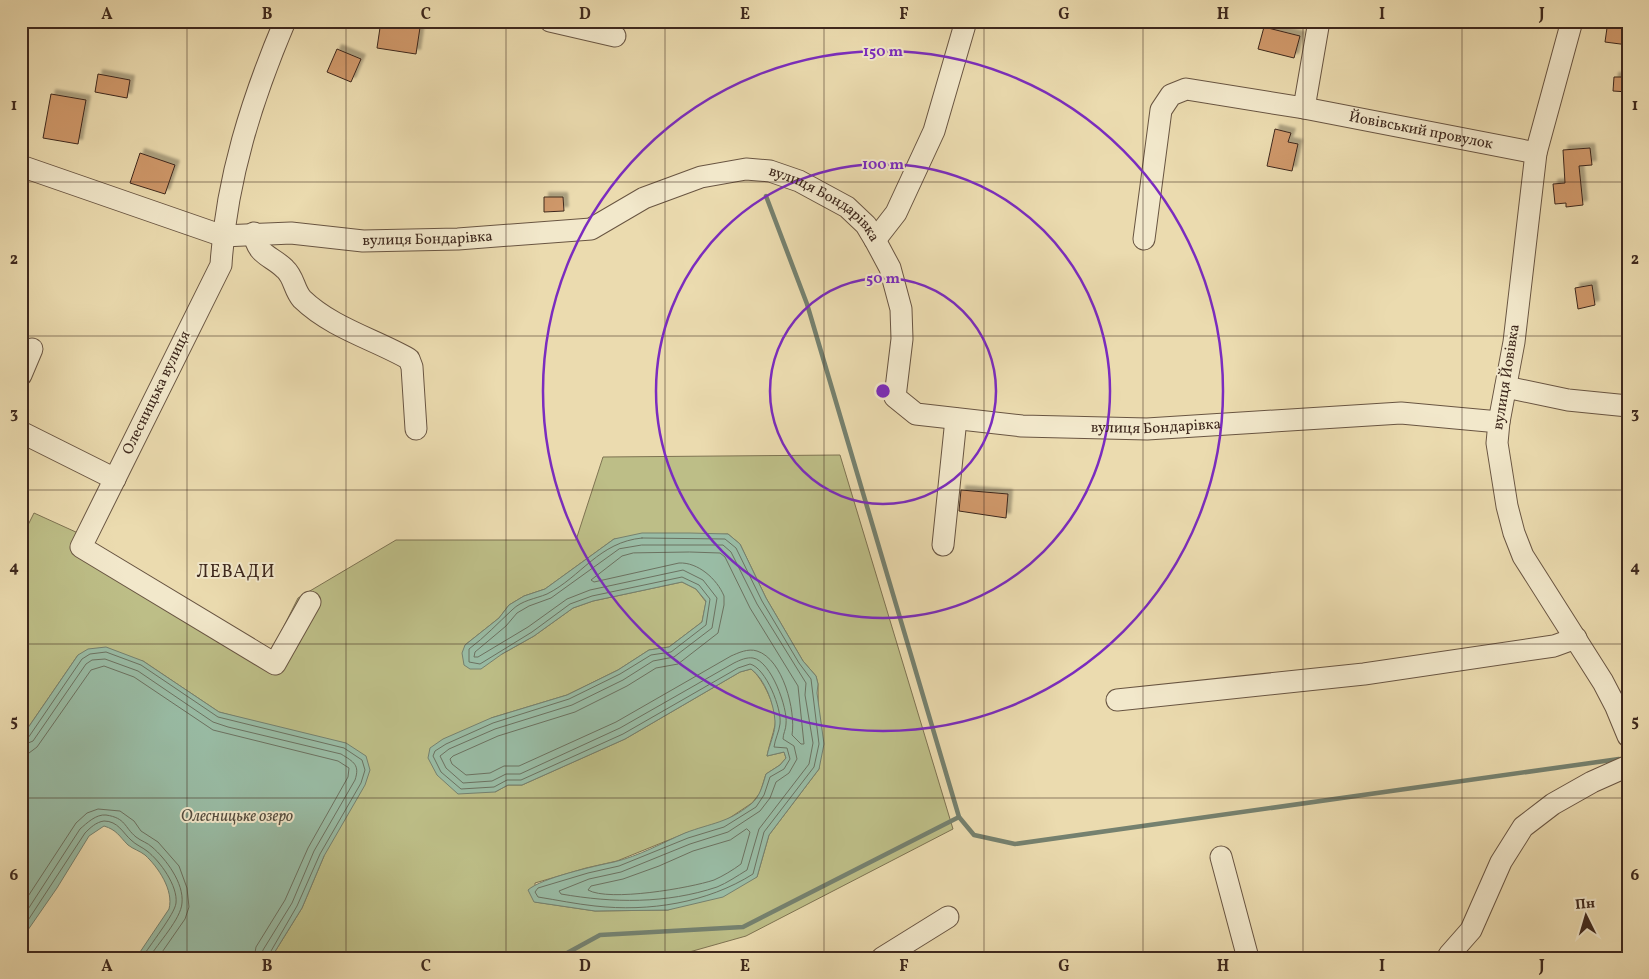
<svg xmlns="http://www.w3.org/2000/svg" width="1649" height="979" font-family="Vollkorn,serif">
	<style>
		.green { fill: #bdbe87; stroke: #7e7352; fill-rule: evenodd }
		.water { fill: #99bca5; stroke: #75816f }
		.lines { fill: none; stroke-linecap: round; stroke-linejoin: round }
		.shore { stroke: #6c7261; stroke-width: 1 }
		.stream { stroke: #75816f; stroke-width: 4.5 }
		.building { fill: #cf986b; stroke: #3e281d; filter: url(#shadow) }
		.minor-casing { stroke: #695542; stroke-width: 23 }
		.minor { stroke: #f2e8cb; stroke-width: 21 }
		.grid { fill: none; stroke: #3e281d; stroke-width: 1; stroke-opacity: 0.55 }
		.ring { fill: none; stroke: #7b2cbf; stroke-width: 2.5 }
		.labels { text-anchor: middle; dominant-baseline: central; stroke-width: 4; stroke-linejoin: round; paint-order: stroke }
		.street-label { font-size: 15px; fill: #3e281d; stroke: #f2e8cb }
		.water-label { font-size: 16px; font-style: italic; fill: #554d3f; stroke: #f2e8cb }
		.quarter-label { font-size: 18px; letter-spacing: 1px; fill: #3e281d; stroke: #f2e8cb }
		.centre { fill: #7b2cbf; stroke: #f2e8cb; stroke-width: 2.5 }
		.ring-label { font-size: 15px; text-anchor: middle; font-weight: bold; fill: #7b2cbf; stroke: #f2e8cb; stroke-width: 4; stroke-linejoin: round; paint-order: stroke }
		.neatline { fill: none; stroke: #3e281d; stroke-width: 2 }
		.grid-label { font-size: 16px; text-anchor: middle; font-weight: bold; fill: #3e281d }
	</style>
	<defs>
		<filter id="shadow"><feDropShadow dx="4.5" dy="-4.5" stdDeviation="1" flood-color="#0004"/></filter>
	</defs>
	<rect width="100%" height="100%" fill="#ebdbaf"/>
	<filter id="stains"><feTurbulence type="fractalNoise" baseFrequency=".004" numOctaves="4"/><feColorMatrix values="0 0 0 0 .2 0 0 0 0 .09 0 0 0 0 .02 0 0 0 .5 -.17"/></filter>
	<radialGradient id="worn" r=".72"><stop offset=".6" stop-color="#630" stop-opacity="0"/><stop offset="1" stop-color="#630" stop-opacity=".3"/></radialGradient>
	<path class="green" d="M840,455L953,829L746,936L668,958H271L302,908L324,856L263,724L219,712L143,661L78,655L21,738V539L34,513L78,533L272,650L298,598L396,540H576L603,457ZM728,534L740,544L766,598L803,661L816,676L818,684L819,769L769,835L757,877L668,910L595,911L535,902V883L586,868L617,861L686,833L722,823L752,803L760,793L766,774L780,765L786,758L784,752L767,756C769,745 773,735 775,725C778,710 763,678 751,669L740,672L625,739L522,785H508L495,792L491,718L567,695L618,670L649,650L669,647L702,622L706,602L696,589L682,582L593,601L573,608L534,636L502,654L465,645L499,618L509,605L524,596L545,589L614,539Z"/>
	<g class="water">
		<path d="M690,533L728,534L740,544L766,598L803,661L816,676L818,684L817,693L824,744L819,769L769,835L757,877L723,897L668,910L595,911L534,902L528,890C541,878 595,866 614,862C639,856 662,843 685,833C711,823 728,823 751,804C760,797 763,784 766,774L780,765L786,758L784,752L767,756C769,745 776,732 775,721C774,704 765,679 751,669L740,672L625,739L522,785H508L495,792L458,794L437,775L428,758L430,748L443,739L491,718L567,695L618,670L649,650L669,647L702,622L706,601L696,589L682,582L593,601L573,608L534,636L502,654L481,669H470L464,665L462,653L465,645L499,618L509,605L524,596L545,589L614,539L642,533Z"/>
		<path d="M106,647L143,661L219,712L346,743L366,756L370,770L365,785L324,856L302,908L271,958H136L169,909C174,890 158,867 145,855C140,851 133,849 128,845C119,836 117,830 104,826L89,836L57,888L21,940V738L78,655L88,649Z"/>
	</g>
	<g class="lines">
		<g class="shore">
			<path d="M642,538L725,539L736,548L762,601L799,663L811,679L819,744L814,767L764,832L753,874C707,903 649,912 595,906C576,904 557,900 538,897L535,892L538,888L588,873L619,866L688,838L724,827L756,807L764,795L770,777L784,769L790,759L787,748L774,747C775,739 779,732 780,724C782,709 766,668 750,664L738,668L623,734L521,780H507L494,787L461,789L441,772L433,756L435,751L446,744L493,723L569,699L620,674L651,655L671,652L706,625L710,599L699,585L682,577L592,596L570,604L532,632L480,664L469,662V649C485,637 498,623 512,610C522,600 535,599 547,594C581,577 599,542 642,538Z"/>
			<path d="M642,545H723L731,552L757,604L806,683L805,695L813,743L809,764L759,829L747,870C737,876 727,883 717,887C666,904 613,903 561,894L559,891L589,879L621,872L690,844L728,832L760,811L770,798L776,782L789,773L797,759L794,746L783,739C783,734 786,729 786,724C788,708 771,661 753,658C747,657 740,660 734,663L620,728L520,774H506L492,781L463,783L446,768L440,756L449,749L495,729L572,705L623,680L653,661L674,657L712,628L717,598L703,580L683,570L590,590L567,599L528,627L478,657H474L475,652L506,626L517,613L529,606L551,598L619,549Z"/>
			<path d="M690,552L720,553L725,557L750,608L798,686L804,744H801L792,735C796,711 783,659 757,651C748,648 738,653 731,656L616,722L519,766H504L490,773L466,775L452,764L450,759L453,756L498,736L575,712L627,686L656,668L678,664L718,633L724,605V596C717,579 698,562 679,563L594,582L591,580L622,556L633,553Z"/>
			<path d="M21,740L28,738L82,659L90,654L106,652L141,665L218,717L344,748L362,760L365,770L361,783L320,854L297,906L267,958"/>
			<path d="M21,746L33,741L86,664L92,660L105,659L138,671L213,722L228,727L341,754C354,762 360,765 355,780L314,851L292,903L263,950L261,958"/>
			<path d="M21,754L29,753L37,747L91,670L104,666L134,677L213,730L338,761L349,768L348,777L308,848L285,900L256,947L254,958"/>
			<path d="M747,829L750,832L741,864C733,870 723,876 714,880C690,888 609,902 588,890L591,886L623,879L659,866L693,851L730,840Z"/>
			<path d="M21,907L76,823L87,813L98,809L120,811L134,821L141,831L158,842L179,866L187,888L189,907L185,919L158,958"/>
			<path d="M21,920L80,829C87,823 96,814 106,815C126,818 124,827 136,837C141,841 148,843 152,847C166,859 184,883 182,903C181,919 158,943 149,958"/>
			<path d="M21,931L85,833C90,828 96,822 104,821C118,821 123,833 131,840C136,845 142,847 147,851C160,861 178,886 176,903C175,914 149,946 142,958"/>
		</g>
		<g class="stream">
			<path d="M766,196L807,304L959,817L974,835L1015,844L1619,759"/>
			<path d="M558,958L600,935L743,927L959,817"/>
		</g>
	</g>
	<g class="building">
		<path d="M381,21H421L416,54L377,48Z"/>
		<path d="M1608,21H1628V45L1605,42Z"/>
		<path d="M1264,27L1300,36L1294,58L1258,49Z"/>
		<path d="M337,49L361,59L351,82L327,72Z"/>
		<path d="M98,74L130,80L127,98L95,92Z"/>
		<path d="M1614,77H1628V92L1613,91Z"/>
		<path d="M51,94L86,100L78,144L43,138Z"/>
		<path d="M1275,129L1291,133L1288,142L1298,144L1292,171L1267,166Z"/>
		<path d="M1590,148L1592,165L1579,166L1583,205L1566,207V203L1555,204L1553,184L1565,183L1563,150Z"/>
		<path d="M140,153L175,165L165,194L130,183Z"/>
		<path d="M544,197H563L564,211L544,212Z"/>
		<path d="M1592,285L1595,305L1578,309L1575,288Z"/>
		<path d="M961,490L1008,494L1006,518L959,511Z"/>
	</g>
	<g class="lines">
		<defs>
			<g id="minor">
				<path d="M285,21C252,99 226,180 221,265L81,547L275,664L310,602"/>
				<path d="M550,21L615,36"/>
				<path d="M1572,21L1536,153L1514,342L1499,422L1497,443L1507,506L1514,533L1523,556L1603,682L1616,707L1628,736"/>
				<path id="s1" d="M1304,108L1536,153"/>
				<path id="s2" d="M21,166L223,236L291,233L363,241L458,239L591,229L644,198L701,177L746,169L770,171L799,181L847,207L866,225L875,240L890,268L901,309L902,339L895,397L916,414L1022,426L1147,429L1401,413L1499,422"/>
				<path d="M254,233C257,256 271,255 285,269C294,277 294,290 302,299C332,328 374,339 409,359L412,367L416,429"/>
				<path d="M1144,239L1161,110L1171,95L1186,89L1304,108L1319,21"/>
				<path d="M875,240L896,213L934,131L966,21"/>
				<path d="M21,375L32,349"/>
				<path d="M1506,387L1568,400L1628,406"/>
				<path d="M21,432L115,479"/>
				<path d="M943,545L956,419"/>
				<path d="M1117,700L1364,674L1554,646L1576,638"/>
				<path d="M1221,857L1248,958"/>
				<path d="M1449,955L1471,930L1501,862L1523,827L1553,804L1592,782L1628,766"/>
				<path d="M882,958L948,917"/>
			</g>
		</defs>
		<use href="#minor" class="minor-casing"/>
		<use href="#minor" class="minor"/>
	</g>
	<path class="grid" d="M187,21V958M346,21V958M506,21V958M665,21V958M824,21V958M984,21V958M1143,21V958M1303,21V958M1462,21V958M21,182H1628M21,336H1628M21,490H1628M21,644H1628M21,798H1628"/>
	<g class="ring">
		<circle cx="883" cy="391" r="113"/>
		<circle cx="883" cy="391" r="227"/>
		<circle cx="883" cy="391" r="340"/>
	</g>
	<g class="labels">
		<g class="street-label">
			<text stroke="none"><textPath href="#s1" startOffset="119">Йовівський провулок</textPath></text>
			<text stroke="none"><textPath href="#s2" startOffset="839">вулиця Бондарівка</textPath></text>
			<text stroke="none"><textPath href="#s2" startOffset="419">вулиця Бондарівка</textPath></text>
			<text transform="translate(1507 377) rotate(-81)">вулиця Йовівка</text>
			<text transform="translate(157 393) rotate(-64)">Олесницька вулиця</text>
			<text stroke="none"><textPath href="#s2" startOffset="1334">вулиця Бондарівка</textPath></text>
		</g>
		<g class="water-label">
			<text x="237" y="817">Олесницьке озеро</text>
		</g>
		<g class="quarter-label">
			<text x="236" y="572">ЛЕВАДИ</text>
		</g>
	</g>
	<circle cx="883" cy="391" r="8" class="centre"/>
	<g class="ring-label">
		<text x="883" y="56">150 m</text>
		<text x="883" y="169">100 m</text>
		<text x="883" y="283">50 m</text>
	</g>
	<rect width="1649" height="979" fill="none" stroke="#ebdbaf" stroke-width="55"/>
	<g transform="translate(1586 916) rotate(355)" stroke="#f2e8cb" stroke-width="4" paint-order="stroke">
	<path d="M0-4L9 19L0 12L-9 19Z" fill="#3e281d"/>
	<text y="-8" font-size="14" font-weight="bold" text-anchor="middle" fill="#3e281d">Пн</text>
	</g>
	<rect x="28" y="28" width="1594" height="924" class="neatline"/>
	<g class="grid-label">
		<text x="107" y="19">A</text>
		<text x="267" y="19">B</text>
		<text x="426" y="19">C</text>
		<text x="585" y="19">D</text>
		<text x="745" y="19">E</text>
		<text x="904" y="19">F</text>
		<text x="1064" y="19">G</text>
		<text x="1223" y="19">H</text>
		<text x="1382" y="19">I</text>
		<text x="1542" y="19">J</text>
		<text x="14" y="110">1</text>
		<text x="1635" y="110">1</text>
		<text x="14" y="264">2</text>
		<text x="1635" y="264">2</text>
		<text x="14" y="418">3</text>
		<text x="1635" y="418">3</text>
		<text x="14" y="572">4</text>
		<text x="1635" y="572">4</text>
		<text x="14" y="726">5</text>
		<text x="1635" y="726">5</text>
		<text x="14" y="880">6</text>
		<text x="1635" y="880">6</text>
		<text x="107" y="971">A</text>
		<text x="267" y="971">B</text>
		<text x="426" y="971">C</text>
		<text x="585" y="971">D</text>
		<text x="745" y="971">E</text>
		<text x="904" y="971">F</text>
		<text x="1064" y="971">G</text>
		<text x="1223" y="971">H</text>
		<text x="1382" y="971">I</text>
		<text x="1542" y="971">J</text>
	</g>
	<rect width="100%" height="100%" filter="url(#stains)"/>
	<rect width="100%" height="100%" fill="url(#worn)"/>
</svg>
